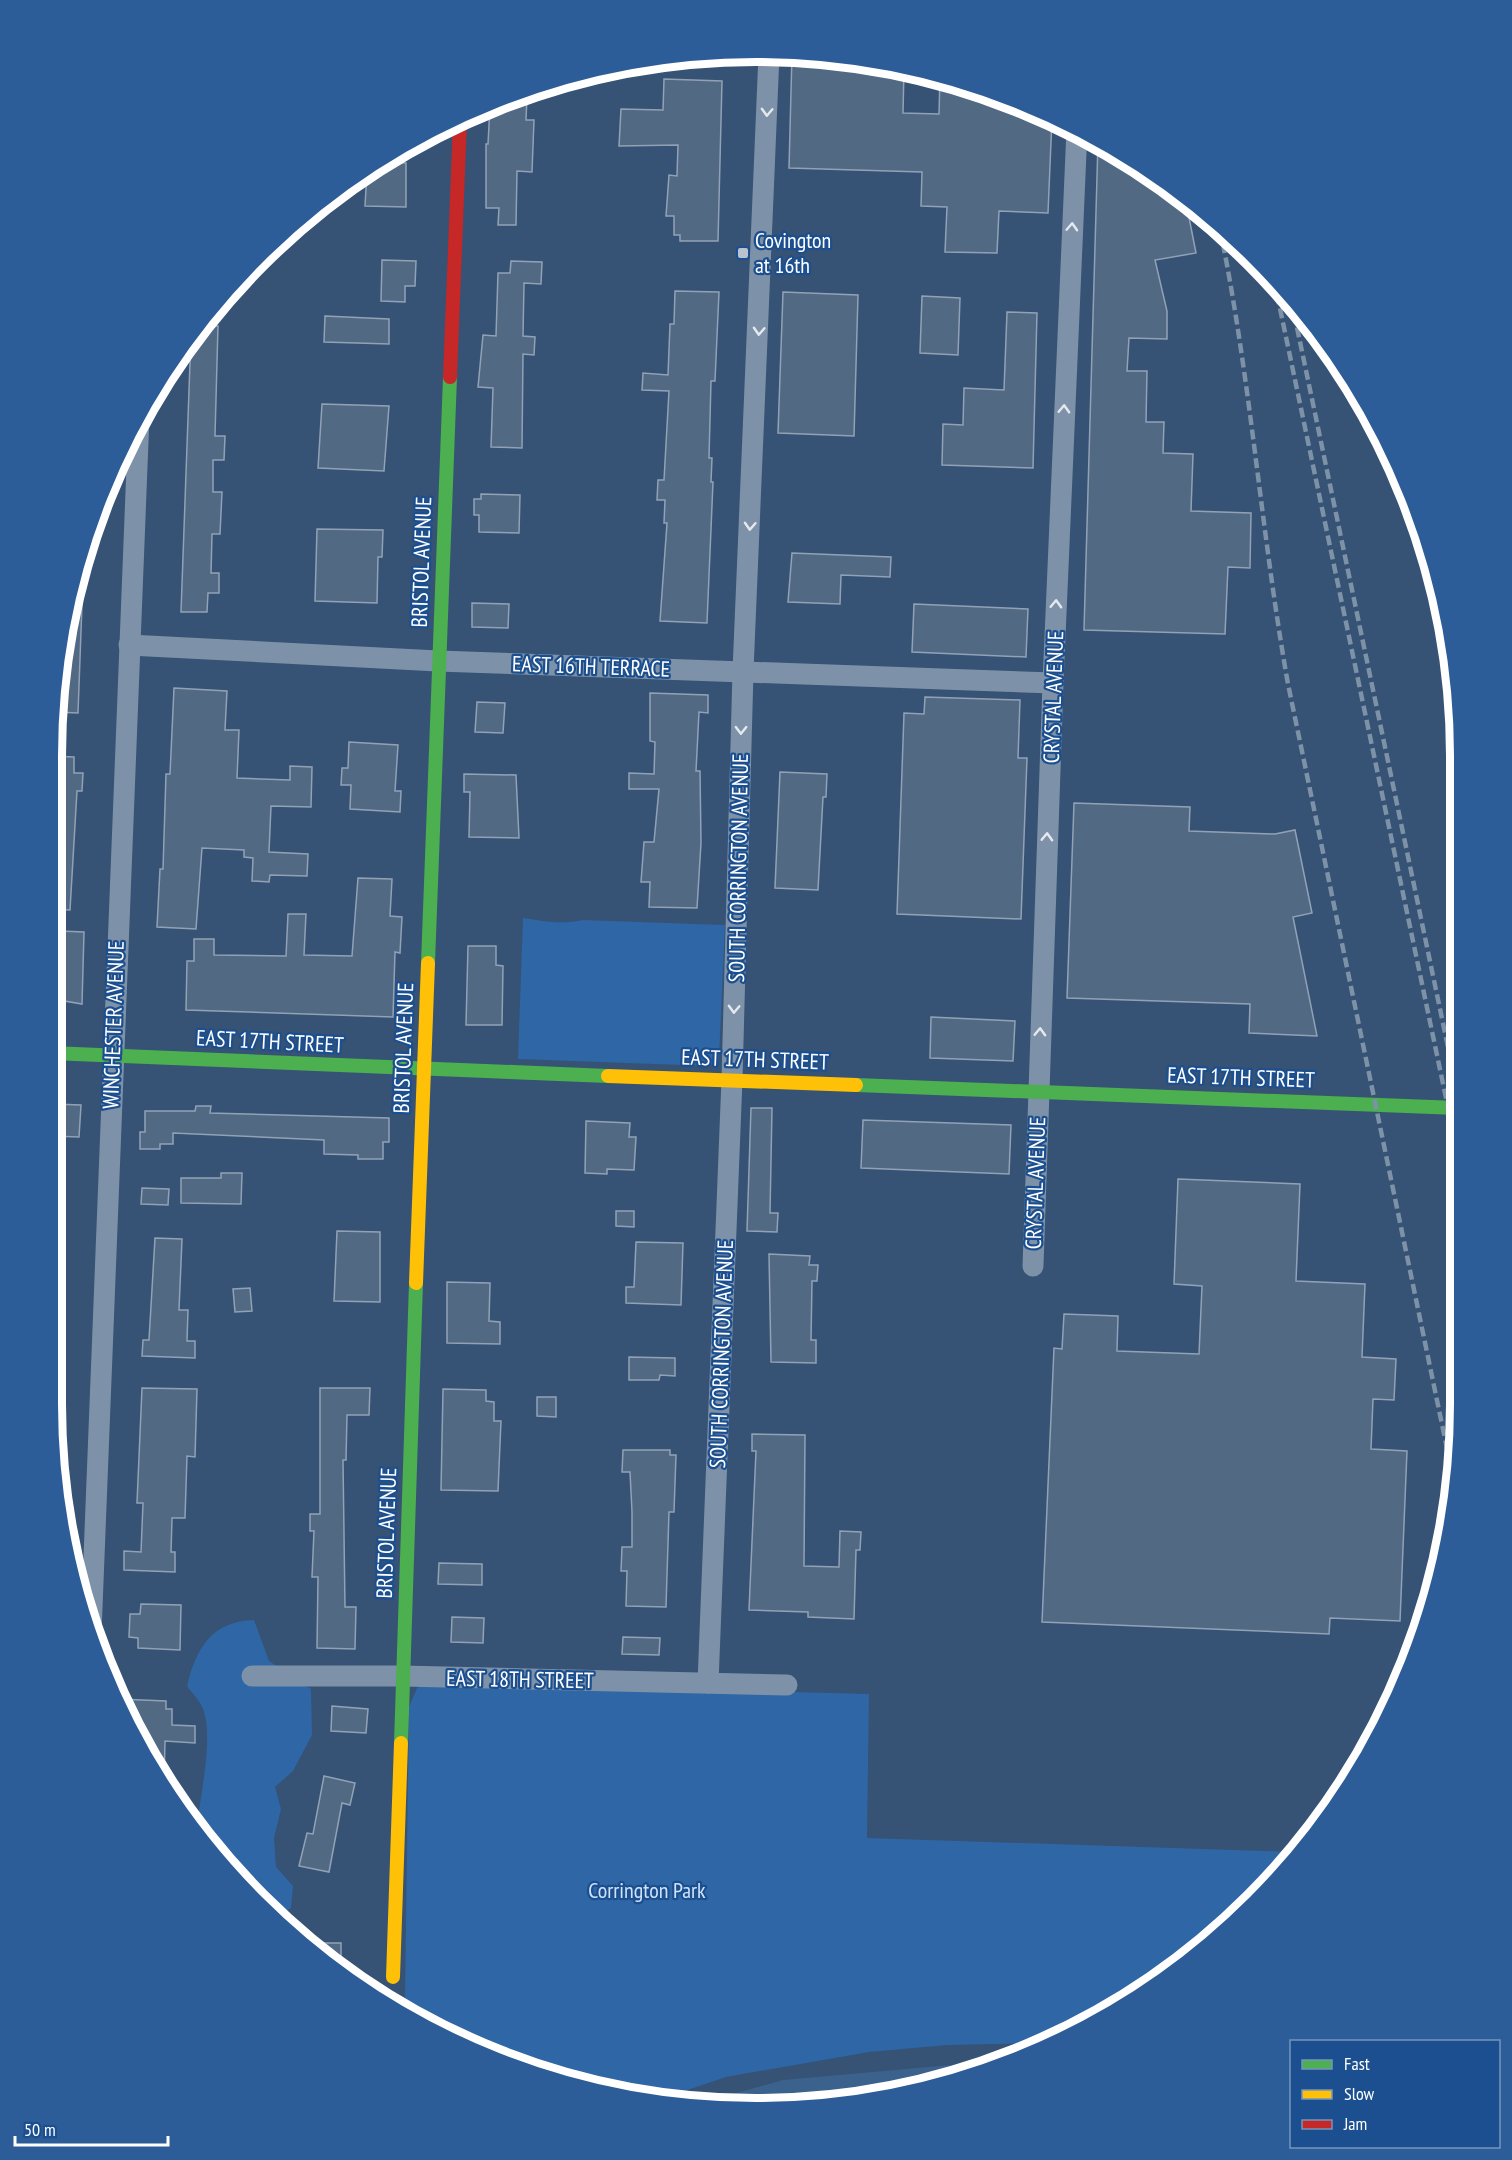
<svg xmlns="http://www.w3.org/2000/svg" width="1512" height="2160" font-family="'PT Sans Narrow',sans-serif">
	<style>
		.green { fill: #2f66a5 }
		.water { fill: #3b618d }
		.building { fill: #526984; stroke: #92a2b6; stroke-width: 1.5 }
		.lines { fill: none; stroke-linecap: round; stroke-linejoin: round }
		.street { stroke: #7d92a8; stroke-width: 21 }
		.fast { stroke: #4caf50; stroke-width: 14 }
		.slow { stroke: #ffc107; stroke-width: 14 }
		.jam { stroke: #c62828; stroke-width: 14 }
		.rail { stroke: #7e92a7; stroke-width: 4.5; stroke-dasharray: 10 4.5; stroke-linecap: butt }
		.oneway { stroke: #e5e9ee }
		.poi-dot { fill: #b9c2ce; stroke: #1b4f8f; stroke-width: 2 }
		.labels { text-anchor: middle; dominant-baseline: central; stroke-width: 4.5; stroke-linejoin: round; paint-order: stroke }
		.poi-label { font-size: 22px; fill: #fff; stroke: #1b4f8f; text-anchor: start }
		.street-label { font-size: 22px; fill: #fff; stroke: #1b4f8f }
		.park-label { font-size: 22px; fill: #cfe3fa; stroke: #1b4f8f }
		.rim { fill: none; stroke: #fff; stroke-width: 8 }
	</style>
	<rect width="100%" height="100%" fill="#365274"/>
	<g class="green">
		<path d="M523,918C544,921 561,925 583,920L725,925L719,1058L709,1066L518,1059Z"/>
		<path d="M254,1620L269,1661L311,1689L312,1735L293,1771L275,1787L281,1809L274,1838L276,1867L293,1886L291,1908L277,1918L197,1826C200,1797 214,1736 203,1709C200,1701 192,1693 187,1686C196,1648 212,1621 254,1620Z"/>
		<path d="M428,1683L869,1694L867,1838L1297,1852L1221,1934L1068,2036L1049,2043L947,2045L869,2052L726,2077L655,2101L486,2055L403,2014L384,2001L405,1998L409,1707L417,1688Z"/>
	</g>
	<path class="water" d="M1006,2060L939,2085L848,2103H701L783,2080Z"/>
	<g class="building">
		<path d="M792,54L817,55L904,69L903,113L939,114L940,76L1052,118L1048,213L999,211L997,253L945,252L947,207L921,206L922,172L789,168Z"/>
		<path d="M664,79L722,81L718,241H680V235H674V216H666L669,175L677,176L678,145L619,146L621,109L663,110Z"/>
		<path d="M512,96L527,97L526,120H534L532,172L517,171L516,225H498L499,208H486V144H488L490,106Z"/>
		<path d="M1098,142L1185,197L1196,253L1155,260L1167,311V339L1129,338L1127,371H1147L1146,422H1164L1163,453L1193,454L1191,511L1251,513L1250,568L1228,567L1225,634L1084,630Z"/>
		<path d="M380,162L406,163V207L365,206L367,172Z"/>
		<path d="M382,260L416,261L415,286H405V302L381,301Z"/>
		<path d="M511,261L542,262L541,284L524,283L523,336L535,337L534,355L523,354L522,448L491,447L493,388L478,387L483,335L496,336L498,273H510Z"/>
		<path d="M675,291L719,292L715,381H711L709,458H712L711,482H713L707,623L660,621L667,523H664L665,500H657L658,480H664L669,391L642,390L643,373L668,375L670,324H674Z"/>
		<path d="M783,292L858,295L854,436L778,433Z"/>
		<path d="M922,296L960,298L958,355L920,353Z"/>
		<path d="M1007,312L1037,313L1033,468L942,465L943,424L963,425L964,388L1004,390Z"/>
		<path d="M325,316L389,319V344L324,342Z"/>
		<path d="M198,326H218L215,436H225L224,460H213V492H222L220,534H212L211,573H219V593H208L207,612H181L191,335Z"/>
		<path d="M322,404L389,406L384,471L318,468Z"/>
		<path d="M481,494L520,495L519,533L479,532V515H474V499H481Z"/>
		<path d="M317,529L383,530L382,557H378L377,603L315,601Z"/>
		<path d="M792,553L891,557L890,577L841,575L840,604L788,602Z"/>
		<path d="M77,576L83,577L78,713L55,712L65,618Z"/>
		<path d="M472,603L509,604L508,628L472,627Z"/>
		<path d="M914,604L1028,609L1026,657L912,652Z"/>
		<path d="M174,688L227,691L225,730H239L237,778L290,780V766L312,767L311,807L271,806L269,852L308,854L307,876L270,875L269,882L252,881L253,858L244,857V850L202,848L196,929L157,927L160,869H163L166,774H170Z"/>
		<path d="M650,693L708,695V713L699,712L696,771H700L701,843L697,908L649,907L650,882H641L644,842H654L659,789H629V773L654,774L655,742L650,741Z"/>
		<path d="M925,697L1020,700L1018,758H1027L1021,919L897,914L904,713L924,714Z"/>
		<path d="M477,702L505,703L503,733L475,732Z"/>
		<path d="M349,742L398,745L395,791H401L400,812L350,809L351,785H341L342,768H348Z"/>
		<path d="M51,756L74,757V773H83L82,791H77L70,910L51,909Z"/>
		<path d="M780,772L827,774L826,797H823L818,890L775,888Z"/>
		<path d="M464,774L516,775L519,838L469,837L470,792H464Z"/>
		<path d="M1074,803L1190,807L1189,831L1275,834L1295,830L1312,913L1293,917L1317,1036L1249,1033L1250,1004L1067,998Z"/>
		<path d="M358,878L392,879L390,916L402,917L400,953L395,952L393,1017L186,1010L187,961H194V939H214V955L286,956L288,914H306L304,955L352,956Z"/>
		<path d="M60,931L84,932L82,1004L59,1000Z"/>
		<path d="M468,946H496V965L503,966L502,1025H466Z"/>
		<path d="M931,1017L1015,1021L1013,1061L930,1058Z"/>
		<path d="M53,1104L81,1105L79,1137L51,1136Z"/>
		<path d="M196,1106H211L210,1113L389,1118V1142H383V1159H358V1155L324,1154V1140L173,1133V1144H160V1149H140V1132H145V1111H195Z"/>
		<path d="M751,1108H772L770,1213H778L777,1232L747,1231Z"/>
		<path d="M863,1120L1011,1125L1009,1174L861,1168Z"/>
		<path d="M586,1121L630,1123L629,1137H636L634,1170L607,1169V1174L585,1173Z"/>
		<path d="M221,1173H242L241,1204L181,1203V1178H221Z"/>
		<path d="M1178,1179L1300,1184L1296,1281L1365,1284L1362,1357L1396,1359L1394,1400L1373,1399L1371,1449L1407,1451L1400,1621L1330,1618L1329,1634L1042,1622L1054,1348L1062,1349L1064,1314L1118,1316L1117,1351L1199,1354L1202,1286L1174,1284Z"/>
		<path d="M142,1188L169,1189L168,1205L141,1204Z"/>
		<path d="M616,1211H634V1227L616,1226Z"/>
		<path d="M337,1231L380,1232V1302L334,1301Z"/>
		<path d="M155,1238L182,1239L179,1310H188L187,1341H195V1358L142,1356L143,1340H149Z"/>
		<path d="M636,1242L683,1243L681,1305L626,1303V1287H634Z"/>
		<path d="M769,1254L810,1256L809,1265H818L817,1281H812L811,1340H816V1363L771,1362Z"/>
		<path d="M447,1282L490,1283L489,1321L500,1322V1344L447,1343Z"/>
		<path d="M250,1288L252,1311L235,1312L233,1289Z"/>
		<path d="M629,1357L675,1358V1376L660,1375L659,1380H629Z"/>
		<path d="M142,1388L197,1389L195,1457L187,1456L185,1518H172L171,1552H175V1572L124,1570V1551L141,1552L143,1503H137Z"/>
		<path d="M320,1388H370L369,1415H347L346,1460H343L345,1607H356L355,1649L317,1648L318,1577H312L314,1531H310V1514H320Z"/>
		<path d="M443,1389L486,1390V1401L494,1402V1421H501L498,1491L441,1490Z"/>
		<path d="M537,1397H556V1417L537,1416Z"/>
		<path d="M752,1434L805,1435L804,1566L839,1567L840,1531L861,1532L860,1550H856L854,1619L808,1617V1612L749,1610L756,1451H752Z"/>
		<path d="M623,1450H670V1455H676L674,1512H669L666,1607L626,1606L627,1571H621L622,1547H632V1512L630,1472H622Z"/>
		<path d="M439,1563L482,1564V1585L438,1584Z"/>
		<path d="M141,1604L181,1605L180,1650L138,1648V1638L129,1637L130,1614H140Z"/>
		<path d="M452,1617L484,1618L483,1643L451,1642Z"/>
		<path d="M623,1637L660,1638L659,1655L622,1654Z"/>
		<path d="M118,1699L166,1701V1709H172V1725L195,1726V1743L165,1741L164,1785Z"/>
		<path d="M332,1706L368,1709L366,1733L331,1731Z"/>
		<path d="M324,1776L355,1783L350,1805L342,1803L329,1872L299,1866L307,1833L313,1834Z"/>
		<path d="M303,1943H341V1970L331,1963Z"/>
	</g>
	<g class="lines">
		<g class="street">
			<path d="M129,645L438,661L1053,683"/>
			<path d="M1033,1266L1053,683L1077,129"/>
			<path d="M91,1633L139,416"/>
			<path d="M252,1676H402L787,1685"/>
			<path d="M708,1683L732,1079L743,671L769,54"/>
		</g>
		<g class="fast">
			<path d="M428,963L450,377"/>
			<path d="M51,1053L608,1076"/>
			<path d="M856,1085L1458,1108"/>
			<path d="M401,1743L416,1283"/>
		</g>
		<g class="slow">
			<path d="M608,1076L856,1085"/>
			<path d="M416,1283L428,963"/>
			<path d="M393,1977L401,1743"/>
		</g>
		<path class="jam" d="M450,377L460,120"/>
		<g class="rail">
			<path d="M1220,229C1251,380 1261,533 1288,684L1454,1482"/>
			<path d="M1274,280L1458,1155"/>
			<path d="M1291,299L1457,1090"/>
		</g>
	</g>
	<defs><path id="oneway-chevron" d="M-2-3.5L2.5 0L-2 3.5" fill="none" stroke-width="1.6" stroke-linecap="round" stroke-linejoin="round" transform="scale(1.5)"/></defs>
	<g class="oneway">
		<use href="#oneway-chevron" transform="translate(767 112) rotate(92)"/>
		<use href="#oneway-chevron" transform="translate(1072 227) rotate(-87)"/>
		<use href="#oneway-chevron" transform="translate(759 331) rotate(93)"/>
		<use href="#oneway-chevron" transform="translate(1064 409) rotate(-88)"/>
		<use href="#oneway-chevron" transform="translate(750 526) rotate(93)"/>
		<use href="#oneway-chevron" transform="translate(1056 604) rotate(-88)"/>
		<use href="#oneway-chevron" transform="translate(741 730) rotate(91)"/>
		<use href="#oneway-chevron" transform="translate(1047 837) rotate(-88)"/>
		<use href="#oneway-chevron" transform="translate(734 1009) rotate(92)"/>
		<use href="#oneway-chevron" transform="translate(1040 1032) rotate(-88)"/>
	</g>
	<rect class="poi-dot" x="737" y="247" width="12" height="12" rx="3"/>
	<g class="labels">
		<g class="poi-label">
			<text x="755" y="240">Covington<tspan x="755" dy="25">at 16th</tspan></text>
		</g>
		<g class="street-label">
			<text transform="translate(421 562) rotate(-88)">BRISTOL AVENUE</text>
			<text transform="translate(591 666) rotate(2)">EAST 16TH TERRACE</text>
			<text transform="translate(1053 697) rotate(-88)">CRYSTAL AVENUE</text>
			<text transform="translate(738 868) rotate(-89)">SOUTH CORRINGTON AVENUE</text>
			<text transform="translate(113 1025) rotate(-88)">WINCHESTER AVENUE</text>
			<text transform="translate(270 1041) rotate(3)">EAST 17TH STREET</text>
			<text transform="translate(403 1048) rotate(-88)">BRISTOL AVENUE</text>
			<text transform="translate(755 1059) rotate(2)">EAST 17TH STREET</text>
			<text transform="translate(1241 1077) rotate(2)">EAST 17TH STREET</text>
			<text transform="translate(1035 1183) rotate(-88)">CRYSTAL AVENUE</text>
			<text transform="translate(721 1354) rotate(-88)">SOUTH CORRINGTON AVENUE</text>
			<text transform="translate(386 1533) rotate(-88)">BRISTOL AVENUE</text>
			<text transform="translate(520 1679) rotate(1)">EAST 18TH STREET</text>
		</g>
		<g class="park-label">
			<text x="647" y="1890">Corrington Park</text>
		</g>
	</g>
	<path d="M0 0H1512V2160H0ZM756 62H756A694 694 0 0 1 1450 756V1404A694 694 0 0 1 756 2098H756A694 694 0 0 1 62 1404V756A694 694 0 0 1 756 62Z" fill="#2d5d98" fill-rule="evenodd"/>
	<path class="rim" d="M756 62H756A694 694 0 0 1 1450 756V1404A694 694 0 0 1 756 2098H756A694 694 0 0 1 62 1404V756A694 694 0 0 1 756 62Z"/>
	<rect x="1290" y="2040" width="210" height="108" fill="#1b4f8f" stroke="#7695bc" stroke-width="1.5"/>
	<rect x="1302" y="2060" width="30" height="9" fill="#4caf50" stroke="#7695bc" stroke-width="1.5"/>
	<text x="1344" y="2070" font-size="18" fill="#ffffff">Fast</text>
	<rect x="1302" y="2090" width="30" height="9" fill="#ffc107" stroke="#7695bc" stroke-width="1.5"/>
	<text x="1344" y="2100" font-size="18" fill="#ffffff">Slow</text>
	<rect x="1302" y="2120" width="30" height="9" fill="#c62828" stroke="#7695bc" stroke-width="1.5"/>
	<text x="1344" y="2130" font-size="18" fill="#ffffff">Jam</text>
	<path d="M15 2136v9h153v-9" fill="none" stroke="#ffffff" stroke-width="3"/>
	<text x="24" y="2136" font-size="18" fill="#ffffff" stroke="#1b4f8f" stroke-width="4.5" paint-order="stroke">50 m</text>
</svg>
